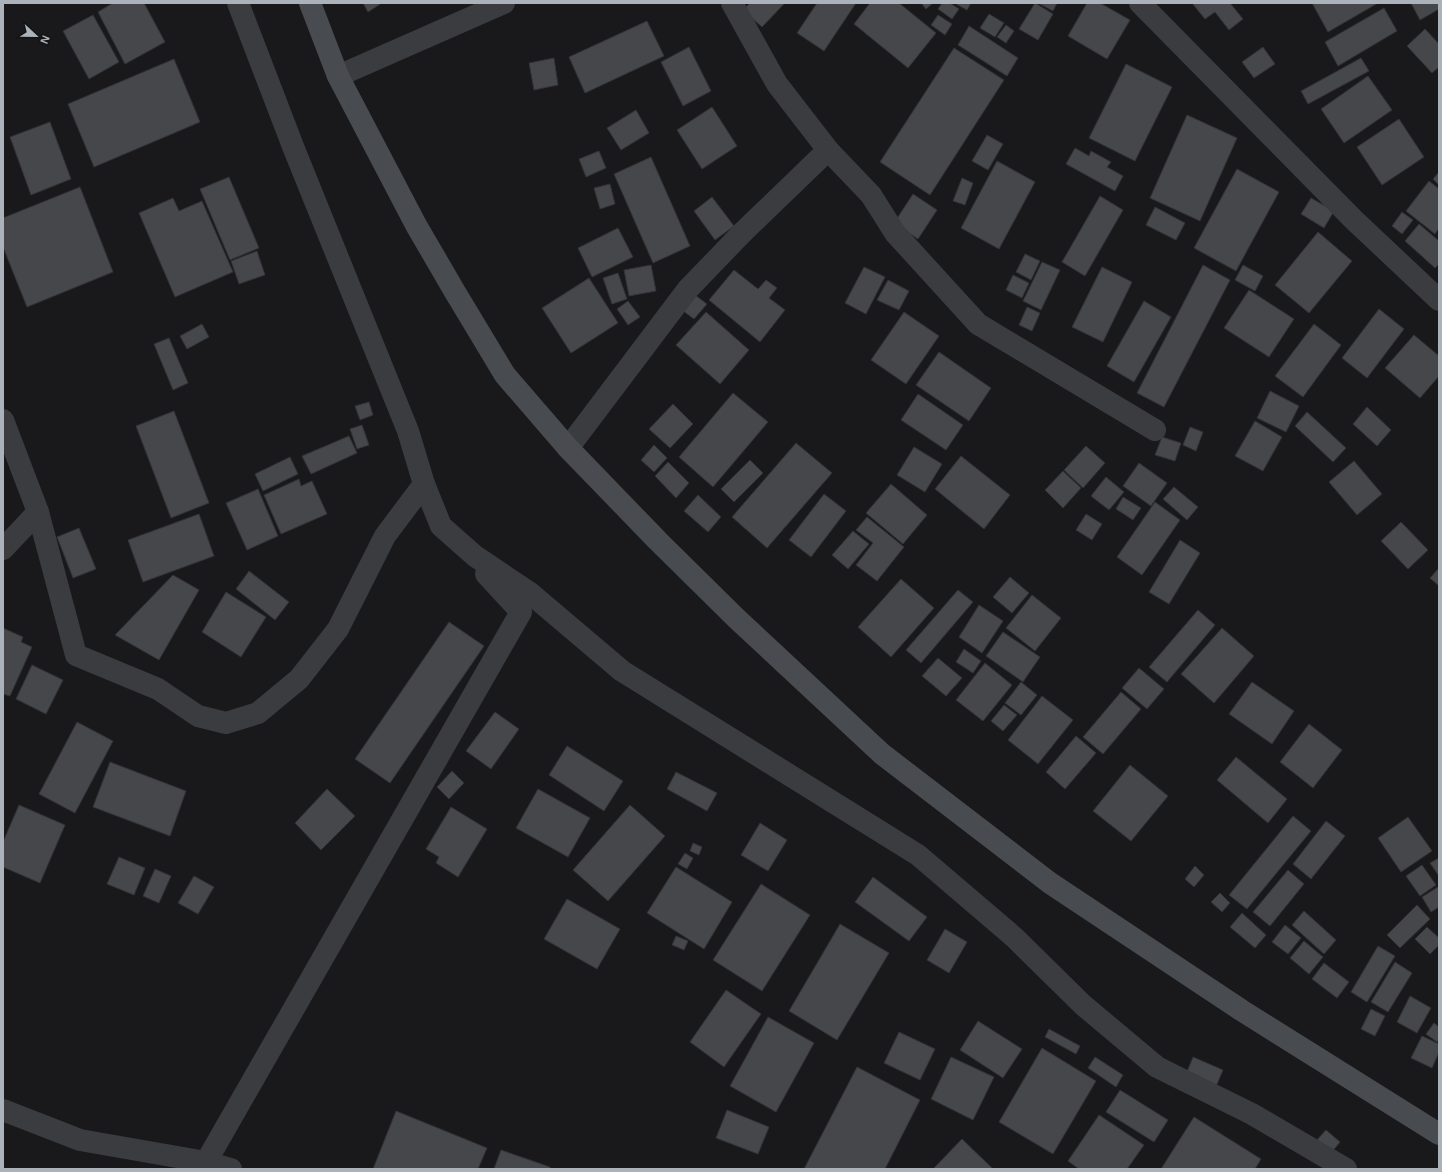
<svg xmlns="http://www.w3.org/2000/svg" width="1442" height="1172" font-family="Arial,sans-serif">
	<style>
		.building { fill: #46474b; stroke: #333337 }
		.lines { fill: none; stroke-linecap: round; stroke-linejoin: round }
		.minor { stroke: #3a3c3f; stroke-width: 22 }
		.secondary { stroke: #484b4f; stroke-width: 22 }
	</style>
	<rect width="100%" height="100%" fill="#19191b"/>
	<g class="building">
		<path d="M113,3H144L165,42L125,64L98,12Z"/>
		<path d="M363,3H382L368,12Z"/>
		<path d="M750,3H785L762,27L743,10Z"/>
		<path d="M817,3H856L824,51L797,33Z"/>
		<path d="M870,3H899L936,33L908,68L854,24Z"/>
		<path d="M921,3H933L926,9Z"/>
		<path d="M942,3H950L959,9L952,19L938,9Z"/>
		<path d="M957,3H971L967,10L956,4Z"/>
		<path d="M1035,3L1053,14L1038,40L1019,29Z"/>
		<path d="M1038,3H1057L1053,11Z"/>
		<path d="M1087,3H1100L1130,20L1107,59L1068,36Z"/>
		<path d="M1192,3H1230L1243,19L1229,30L1215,12L1205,19Z"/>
		<path d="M1312,3H1378L1328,32Z"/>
		<path d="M1411,3H1439V9L1420,20Z"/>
		<path d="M1384,8L1397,31L1338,66L1325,42Z"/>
		<path d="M989,14L1004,23L995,37L980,28Z"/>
		<path d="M93,15L119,62L89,79L63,31Z"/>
		<path d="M938,15L952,24L945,35L931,25Z"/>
		<path d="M647,21L664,56L585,93L569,57Z"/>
		<path d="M1006,25L1014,31L1006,43L997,37Z"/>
		<path d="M969,26L1018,58L1007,76L958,45Z"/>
		<path d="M1425,29L1439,44V67L1432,73L1407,46Z"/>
		<path d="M689,47L711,91L683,106L661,62Z"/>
		<path d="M1263,47L1275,64L1254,78L1242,62Z"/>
		<path d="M954,48L1004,80L930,195L880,162Z"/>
		<path d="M554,58L558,85L534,90L529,63Z"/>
		<path d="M1361,58L1369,71L1308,104L1301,91Z"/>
		<path d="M174,59L200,122L94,167L68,104Z"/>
		<path d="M1126,64L1172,87L1135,161L1089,138Z"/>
		<path d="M1368,76L1392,110L1344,143L1321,109Z"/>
		<path d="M712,107L737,146L702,169L677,130Z"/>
		<path d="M636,110L649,133L621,150L607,128Z"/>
		<path d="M1187,115L1237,138L1200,221L1150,198Z"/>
		<path d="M1399,119L1424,157L1382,185L1357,147Z"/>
		<path d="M50,122L71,179L31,195L10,137Z"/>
		<path d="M987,135L1003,144L988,170L972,161Z"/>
		<path d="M1075,148L1089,156L1091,151L1111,162L1107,167L1123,176L1115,191L1066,164Z"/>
		<path d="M599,151L606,168L586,177L579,159Z"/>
		<path d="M651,157L690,246L653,263L614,174Z"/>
		<path d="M997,161L1035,182L999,249L961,228Z"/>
		<path d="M1237,169L1279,192L1236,271L1194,248Z"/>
		<path d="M1439,172V185L1433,179Z"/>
		<path d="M229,177L259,248L230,260L200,189Z"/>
		<path d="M962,178L973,183L965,205L953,201Z"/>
		<path d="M1429,181L1439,189V228L1435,234L1406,211Z"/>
		<path d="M610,184L615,204L600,209L594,188Z"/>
		<path d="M80,187L113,272L27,307L3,247V218Z"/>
		<path d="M913,194L937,210L918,239L894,223Z"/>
		<path d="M1100,196L1123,210L1085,276L1062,262Z"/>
		<path d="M712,197L734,226L715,240L694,211Z"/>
		<path d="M173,198L179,211L202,201L233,272L175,297L139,213Z"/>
		<path d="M1311,198L1334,211L1324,228L1301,214Z"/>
		<path d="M1155,207L1185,223L1176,240L1146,225Z"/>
		<path d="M1402,212L1413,220L1402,234L1392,226Z"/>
		<path d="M1419,224L1439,241V264L1435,268L1405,241Z"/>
		<path d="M618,228L633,257L592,277L578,248Z"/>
		<path d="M1318,232L1352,261L1309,313L1275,285Z"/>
		<path d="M257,251L265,275L239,284L231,261Z"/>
		<path d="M1025,254L1040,261L1031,280L1016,272Z"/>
		<path d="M1042,262L1060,270L1041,310L1023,301Z"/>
		<path d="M651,265L656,291L629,296L624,270Z"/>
		<path d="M1203,265L1230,280L1164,407L1137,393Z"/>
		<path d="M1243,265L1263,276L1255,291L1235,280Z"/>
		<path d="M864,267L885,277L866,314L845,303Z"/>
		<path d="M1102,267L1132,282L1103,342L1072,327Z"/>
		<path d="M734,270L758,289L766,280L777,288L769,298L785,310L760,342L709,300Z"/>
		<path d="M618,273L627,299L612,304L603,278Z"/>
		<path d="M1013,275L1029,283L1022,298L1006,290Z"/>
		<path d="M589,278L618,323L571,353L542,308Z"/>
		<path d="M888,280L909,291L899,310L877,300Z"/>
		<path d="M1249,290L1294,319L1269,357L1224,328Z"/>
		<path d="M695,295L707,304L694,319L682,310Z"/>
		<path d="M628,301L640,317L628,325L617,309Z"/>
		<path d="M1144,301L1171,317L1134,382L1107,366Z"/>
		<path d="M1027,307L1040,313L1032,331L1019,325Z"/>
		<path d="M1379,309L1404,329L1367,378L1342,358Z"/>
		<path d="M706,312L749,350L720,384L676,345Z"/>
		<path d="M904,312L939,336L906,384L871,360Z"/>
		<path d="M202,324L209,337L187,349L180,336Z"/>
		<path d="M1314,324L1341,345L1303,397L1275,376Z"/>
		<path d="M1414,335L1439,356V376L1420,398L1385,368Z"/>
		<path d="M169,338L188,383L173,390L154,344Z"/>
		<path d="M939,352L991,388L969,421L916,385Z"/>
		<path d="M1270,391L1299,406L1286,432L1257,418Z"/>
		<path d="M733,393L768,422L713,487L679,457Z"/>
		<path d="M918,394L963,425L946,450L901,420Z"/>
		<path d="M369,402L373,415L360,420L355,406Z"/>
		<path d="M673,404L693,424L670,448L649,429Z"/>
		<path d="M1367,407L1391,430L1377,446L1353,424Z"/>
		<path d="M174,411L209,503L171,518L136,426Z"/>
		<path d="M1307,412L1346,448L1333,462L1295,426Z"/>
		<path d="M1255,421L1282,437L1263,471L1235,456Z"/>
		<path d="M362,425L369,445L357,449L350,429Z"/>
		<path d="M1190,427L1203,432L1196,451L1183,445Z"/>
		<path d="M349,436L357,453L311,474L302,456Z"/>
		<path d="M1162,437L1181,443L1175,461L1155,455Z"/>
		<path d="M796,443L832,473L767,548L732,517Z"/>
		<path d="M654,445L667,458L654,472L641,460Z"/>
		<path d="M1086,446L1105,463L1083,488L1064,470Z"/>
		<path d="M914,447L942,464L925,492L897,475Z"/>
		<path d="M961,456L1010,495L984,529L935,489Z"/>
		<path d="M290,457L298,474L263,491L255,474Z"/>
		<path d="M750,460L763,473L734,502L721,489Z"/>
		<path d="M1354,461L1382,494L1357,515L1329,482Z"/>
		<path d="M668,462L689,483L676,498L655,476Z"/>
		<path d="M1139,463L1167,483L1151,506L1123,486Z"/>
		<path d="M1063,471L1081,488L1063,508L1045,490Z"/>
		<path d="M1106,477L1124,492L1109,510L1091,496Z"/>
		<path d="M299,479L301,486L312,481L327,514L281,534L264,495Z"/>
		<path d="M891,484L927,515L903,544L866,513Z"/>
		<path d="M1174,487L1198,507L1187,520L1163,499Z"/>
		<path d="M258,489L278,536L247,550L226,503Z"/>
		<path d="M824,494L846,511L811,557L789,540Z"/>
		<path d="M698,495L721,517L708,532L684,511Z"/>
		<path d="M1123,497L1141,508L1133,520L1116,509Z"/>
		<path d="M1155,502L1180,520L1142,575L1117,557Z"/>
		<path d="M199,514L214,556L143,582L128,540Z"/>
		<path d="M1086,514L1102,524L1092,540L1076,530Z"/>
		<path d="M867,517L904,547L877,581L856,565L873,543L856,530Z"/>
		<path d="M1401,522L1428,550L1408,569L1381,541Z"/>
		<path d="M79,528L96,569L73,578L57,537Z"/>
		<path d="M853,531L869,544L848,569L832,555Z"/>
		<path d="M1180,540L1200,553L1169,604L1149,592Z"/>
		<path d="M1439,568V586L1430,578Z"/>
		<path d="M249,571L289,602L275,620L236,589Z"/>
		<path d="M173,575L199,590L159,660L115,635Z"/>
		<path d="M1010,577L1029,593L1012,613L993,597Z"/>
		<path d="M901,579L934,608L891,657L858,627Z"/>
		<path d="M958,590L973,602L921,663L906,650Z"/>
		<path d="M226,592L266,617L241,657L202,632Z"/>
		<path d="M1032,595L1061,618L1035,651L1006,628Z"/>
		<path d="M979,605L1003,621L982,653L959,637Z"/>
		<path d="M1198,610L1215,625L1167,682L1149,667Z"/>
		<path d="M449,622L484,646L390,783L355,759Z"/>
		<path d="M3,628L23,637L21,642L32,647L10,696L3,694Z"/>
		<path d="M1222,628L1254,656L1214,703L1181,674Z"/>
		<path d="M1003,632L1040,657L1023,682L986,656Z"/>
		<path d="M964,649L981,661L973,673L956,662Z"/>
		<path d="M938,658L962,678L946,696L922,676Z"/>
		<path d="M985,663L1012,685L983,721L956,700Z"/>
		<path d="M32,665L63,680L46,714L16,699Z"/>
		<path d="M1139,668L1164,689L1147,709L1122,688Z"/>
		<path d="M1021,682L1037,695L1021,715L1005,703Z"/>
		<path d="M1252,682L1294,711L1272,744L1229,714Z"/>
		<path d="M1121,692L1141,709L1103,754L1083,737Z"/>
		<path d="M1042,696L1073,720L1038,764L1008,740Z"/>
		<path d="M1004,705L1017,715L1003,731L991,721Z"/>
		<path d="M495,712L519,729L491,769L466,751Z"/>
		<path d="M77,722L113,741L75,813L39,794Z"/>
		<path d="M1309,724L1342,750L1313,788L1280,762Z"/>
		<path d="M1076,736L1096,753L1065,789L1046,772Z"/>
		<path d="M567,746L623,781L604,811L549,775Z"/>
		<path d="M1236,757L1287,799L1268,823L1217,780Z"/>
		<path d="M110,762L186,791L170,836L93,807Z"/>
		<path d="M1130,765L1168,796L1131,841L1093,811Z"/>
		<path d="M452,771L464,783L449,799L437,787Z"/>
		<path d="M676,772L717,793L707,811L667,789Z"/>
		<path d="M327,789L355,816L321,850L295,823Z"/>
		<path d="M538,789L590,818L568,857L516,828Z"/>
		<path d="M19,805L65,825L40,883L3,867V842Z"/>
		<path d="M630,805L665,836L608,901L573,870Z"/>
		<path d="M451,807L487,829L458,877L436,863L439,857L426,849Z"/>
		<path d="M1293,816L1311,831L1247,909L1229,895Z"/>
		<path d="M1408,817L1432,851L1401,872L1378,838Z"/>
		<path d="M1326,821L1345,836L1311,879L1293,864Z"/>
		<path d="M760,823L787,840L768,871L741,855Z"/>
		<path d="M693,843L702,847L699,855L690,851Z"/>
		<path d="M685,853L693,858L687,869L678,864Z"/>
		<path d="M119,857L145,868L134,895L107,884Z"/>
		<path d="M1439,858V876L1430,863Z"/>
		<path d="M1422,865L1436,885L1420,896L1406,876Z"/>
		<path d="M1195,866L1204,875L1194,887L1185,879Z"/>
		<path d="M676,867L732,902L704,949L647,913Z"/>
		<path d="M155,869L171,876L159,903L143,896Z"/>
		<path d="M1288,870L1304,884L1270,926L1253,912Z"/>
		<path d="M194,876L214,887L198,914L178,903Z"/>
		<path d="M873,877L927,917L909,941L855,902Z"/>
		<path d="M761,884L810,915L762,991L713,960Z"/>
		<path d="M1438,887L1439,889V907L1431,912L1422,897Z"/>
		<path d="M1220,893L1230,903L1222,912L1211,902Z"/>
		<path d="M567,899L620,929L597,969L544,939Z"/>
		<path d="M1417,905L1430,919L1400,948L1387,935Z"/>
		<path d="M1304,911L1336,940L1324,954L1292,925Z"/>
		<path d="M1242,913L1266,935L1255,948L1230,927Z"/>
		<path d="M840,924L889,953L837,1040L789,1011Z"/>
		<path d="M1285,925L1301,938L1288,954L1272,942Z"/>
		<path d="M1427,927L1439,938V945L1430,954L1415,939Z"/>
		<path d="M945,929L967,942L949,973L927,960Z"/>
		<path d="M676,936L688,941L684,950L672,945Z"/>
		<path d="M1304,941L1323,957L1309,974L1290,958Z"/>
		<path d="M1378,946L1395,956L1367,1002L1351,992Z"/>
		<path d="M1395,962L1412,973L1388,1012L1371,1002Z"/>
		<path d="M1324,963L1349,982L1337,998L1312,979Z"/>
		<path d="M726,990L761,1014L724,1067L690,1042Z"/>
		<path d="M1410,996L1431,1008L1417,1033L1397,1022Z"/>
		<path d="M1371,1009L1385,1016L1375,1036L1361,1029Z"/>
		<path d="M768,1017L814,1043L776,1112L730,1086Z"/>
		<path d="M978,1021L1022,1049L1003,1078L960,1050Z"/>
		<path d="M1434,1023L1439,1027V1039L1437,1042L1426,1034Z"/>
		<path d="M1049,1029L1080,1046L1076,1054L1045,1037Z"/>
		<path d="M899,1032L935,1049L920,1080L884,1063Z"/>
		<path d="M1422,1036L1439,1044V1052L1432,1068L1411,1058Z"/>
		<path d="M1042,1048L1096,1081L1053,1154L999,1122Z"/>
		<path d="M951,1057L994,1077L973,1120L931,1099Z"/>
		<path d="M1095,1057L1123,1075L1116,1087L1088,1068Z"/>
		<path d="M1193,1057L1223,1070L1215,1089L1185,1077Z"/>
		<path d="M857,1067L920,1100L885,1169H804Z"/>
		<path d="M1120,1090L1168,1120L1154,1142L1106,1112Z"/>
		<path d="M727,1110L769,1127L758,1154L716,1138Z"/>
		<path d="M396,1111L487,1148L478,1169H373Z"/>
		<path d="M1099,1115L1144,1145L1127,1169H1079L1068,1161Z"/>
		<path d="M1194,1117L1261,1159L1255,1169H1161Z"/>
		<path d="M1326,1130L1340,1142L1331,1153L1316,1141Z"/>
		<path d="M962,1139L992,1168L991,1169H933Z"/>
		<path d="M501,1150L550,1167V1169H494Z"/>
	</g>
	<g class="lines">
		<g class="minor">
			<path d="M238,3L294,149L408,431L424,484L441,526L475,556L530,593L622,671L918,855L1015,938L1083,1005L1157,1067L1252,1114L1346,1169"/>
			<path d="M732,3L777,84L828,150L871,195L895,233L978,324L1155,430"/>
			<path d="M1140,3L1354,220L1439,300"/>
			<path d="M338,76L504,3"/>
			<path d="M3,420L38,512L76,655L158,689L198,716L226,723L258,713L299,679L338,629L385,536L424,484"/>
			<path d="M568,448L688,289L743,232L828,150"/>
			<path d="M3,549L38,512"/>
			<path d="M3,1110L80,1140L206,1162L231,1169"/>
			<path d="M206,1162L521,612L486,574"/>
		</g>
		<path class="secondary" d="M310,3L338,76L416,225L455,292L505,375L568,448L658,541L736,618L882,754L1050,883L1241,1010L1439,1134"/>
	</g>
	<rect width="1442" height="1172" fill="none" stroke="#acb2b9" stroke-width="8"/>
	<g transform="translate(36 36) rotate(112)" stroke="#141416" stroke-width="3" paint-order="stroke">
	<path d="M0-3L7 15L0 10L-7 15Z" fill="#acb2b9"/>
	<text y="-6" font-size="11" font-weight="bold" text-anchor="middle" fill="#acb2b9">N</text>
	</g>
</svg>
